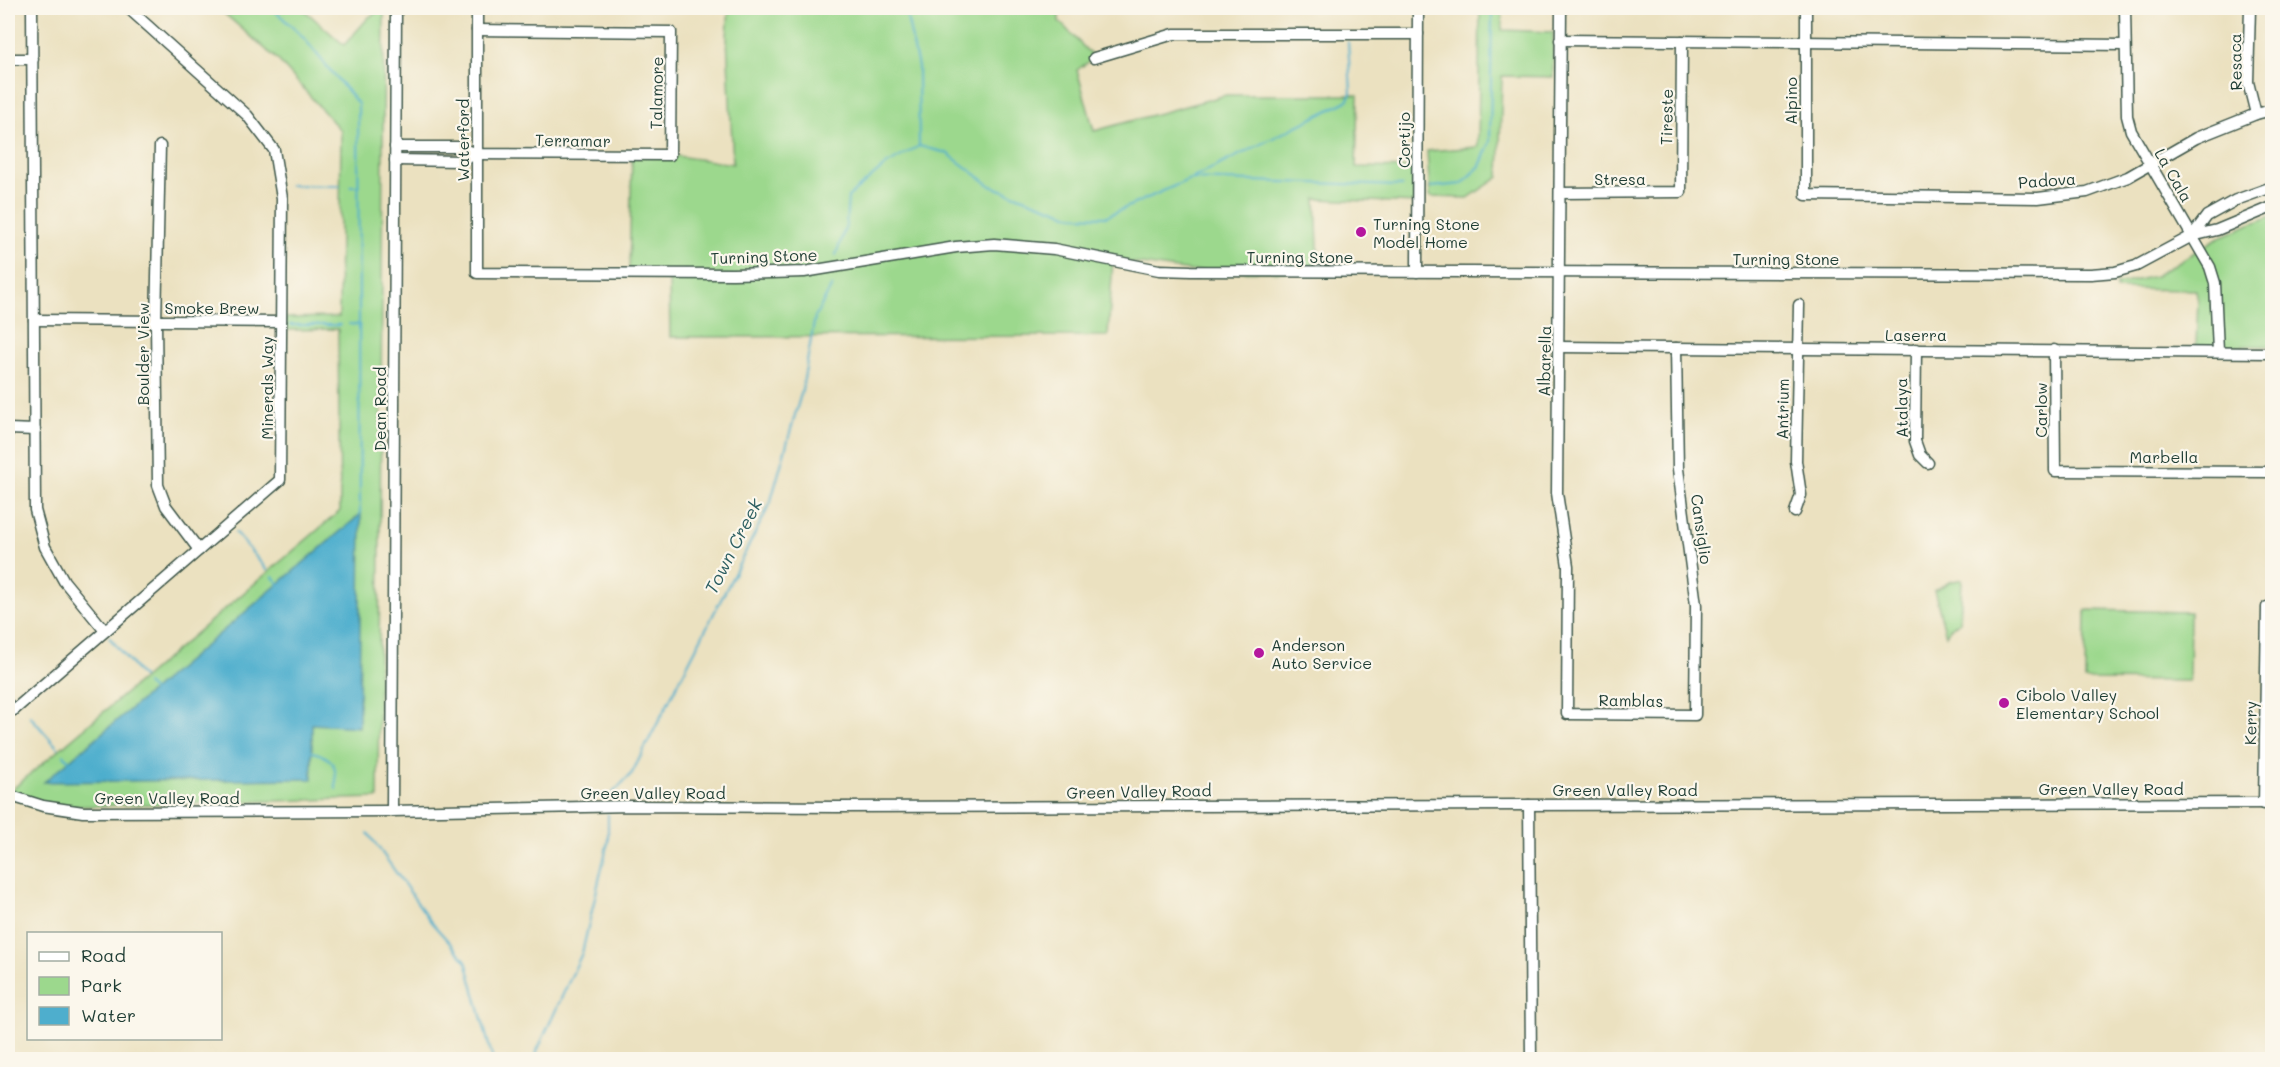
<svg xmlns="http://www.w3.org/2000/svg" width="2280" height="1067" font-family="Mali,sans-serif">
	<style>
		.green { fill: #9cd88d; stroke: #5e8a60; stroke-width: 1.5 }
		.water { fill: #4eaecd; stroke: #367680; stroke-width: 1.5 }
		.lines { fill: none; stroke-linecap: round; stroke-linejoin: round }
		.stream { stroke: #4eaecd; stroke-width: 2 }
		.minor-casing { stroke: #3e5649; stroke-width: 13 }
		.minor { stroke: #fff; stroke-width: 10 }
		.poi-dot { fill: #b5179e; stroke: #fbf7ec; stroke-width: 2 }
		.labels { text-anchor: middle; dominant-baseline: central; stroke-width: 4.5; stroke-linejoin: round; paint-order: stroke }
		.street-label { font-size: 16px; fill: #1f3d34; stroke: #fbf7ec }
		.poi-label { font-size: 16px; fill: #1f3d34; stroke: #fbf7ec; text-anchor: start }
		.water-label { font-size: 18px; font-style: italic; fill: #2d5f62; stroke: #fbf7ec }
	</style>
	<rect width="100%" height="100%" fill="#fbf7ec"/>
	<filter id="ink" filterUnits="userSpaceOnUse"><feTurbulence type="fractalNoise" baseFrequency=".0167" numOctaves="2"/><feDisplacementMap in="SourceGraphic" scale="12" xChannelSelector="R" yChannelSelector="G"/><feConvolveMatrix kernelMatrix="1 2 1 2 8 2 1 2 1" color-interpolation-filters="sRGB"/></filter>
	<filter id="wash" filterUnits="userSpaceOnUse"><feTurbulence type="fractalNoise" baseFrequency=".008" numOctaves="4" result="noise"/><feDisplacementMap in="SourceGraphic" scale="24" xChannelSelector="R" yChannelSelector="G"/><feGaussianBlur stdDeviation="1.35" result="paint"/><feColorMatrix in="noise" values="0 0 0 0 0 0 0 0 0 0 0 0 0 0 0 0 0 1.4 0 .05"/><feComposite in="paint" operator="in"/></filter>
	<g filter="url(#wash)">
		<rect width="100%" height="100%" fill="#ebe1c0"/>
		<g class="green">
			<path d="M218,8H302L344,45L369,17L384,8L378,798L56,807L8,793L340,511L338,329L288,330L284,318L339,317L341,131L278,60Z"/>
			<path d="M729,8H1059V21L1094,58L1077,70L1094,131L1226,95H1358L1356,167L1418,168V203L1316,199L1319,272L1191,271L1113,260L1108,336L670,337L669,273H629L632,155H670L733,164L727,37Z"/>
			<path d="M1480,8H1502V30L1553,32V77L1502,76L1499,177L1468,198L1430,197L1427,151L1478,147Z"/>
			<path d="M2272,216V346H2196L2198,301L2196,290L2116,289V285L2155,276L2216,239L2250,224Z"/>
			<path d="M1962,579L1960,622L1950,628L1946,635L1934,590L1950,582Z"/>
			<path d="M2086,610L2190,612L2189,681L2085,680Z"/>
		</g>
		<path class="water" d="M361,514L359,727L312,724V779L44,782Z"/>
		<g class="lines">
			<g class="stream">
				<path d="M272,8L302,36L358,104L360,515"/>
				<path d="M919,146L947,153L991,186L1073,216L1105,217L1190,179L1402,186"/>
				<path d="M1191,179L1347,101L1351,93L1348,42"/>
				<path d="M289,185L340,186"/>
				<path d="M350,186H359"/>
				<path d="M1431,187L1462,184L1480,166L1490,142L1492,8"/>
				<path d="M836,255L846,225L848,197L886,165L919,146L918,67L905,8"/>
				<path d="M349,324L360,325"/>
				<path d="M290,325H340"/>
				<path d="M235,532L267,570"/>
				<path d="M273,577L279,584"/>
				<path d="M109,637L142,677"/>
				<path d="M147,684L154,692"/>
				<path d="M30,716L58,748"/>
				<path d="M310,751C335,758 336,763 336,789"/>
				<path d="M64,755L70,762"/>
				<path d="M608,798L632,773L770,504L802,390L815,317L832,286"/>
				<path d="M368,833L431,922L466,961L493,1060"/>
				<path d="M536,1060L537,1051L582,953L608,842V814"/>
			</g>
		</g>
	</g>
	<g filter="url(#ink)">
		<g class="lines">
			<defs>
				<g id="minor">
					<path d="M32,8L35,510L45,547L64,581L105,631"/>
					<path d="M477,8V273L733,274L804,272L956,247L994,244L1054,249L1159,270L1191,271L2091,274L2115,272L2136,266L2192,236L2217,230L2272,207"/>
					<path d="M1561,8L1557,493L1568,566L1567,714L1695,715L1696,605L1678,469L1676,348"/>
					<path d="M1806,8V195L2038,198L2087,192L2128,177L2196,138L2256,114L2272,110"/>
					<path d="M2125,8L2127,116L2131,131L2210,267L2215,283L2218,352"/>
					<path d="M2250,8L2248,82L2256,114"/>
					<path d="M1560,40L2124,45"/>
					<path d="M1094,58L1174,34H1418"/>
					<path d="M8,59H33"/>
					<path d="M160,146L156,322L158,485L166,506L199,550"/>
					<path d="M395,147H458L476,154L670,155L671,32L477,30"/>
					<path d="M395,160L461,161L476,154"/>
					<path d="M1560,193L1681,192L1682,41"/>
					<path d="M2192,236L2207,216L2236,200L2272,187"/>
					<path d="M1417,272L1418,8"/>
					<path d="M34,320L281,322"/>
					<path d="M1559,347L2272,353"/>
					<path d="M1916,349L1915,441L1920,455L1928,463"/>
					<path d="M2054,350L2055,471L2272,472"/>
					<path d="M8,429L35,430"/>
					<path d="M1795,512L1801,495L1796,461L1799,305"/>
					<path d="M8,704L14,710L280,480L282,198L274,150L247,115L128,8"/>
					<path d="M8,795L43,806L83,812L392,811L632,806L838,807L2272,803"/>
					<path d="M2264,804L2267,607H2272"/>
					<path d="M1529,805L1531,1060"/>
					<path d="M392,811L396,8"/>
				</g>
			</defs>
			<use href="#minor" class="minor-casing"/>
			<use href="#minor" class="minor"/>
		</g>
	</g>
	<g class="poi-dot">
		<circle cx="1361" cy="232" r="6"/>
		<circle cx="1259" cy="653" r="6"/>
		<circle cx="2004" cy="703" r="6"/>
	</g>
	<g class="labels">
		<g class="street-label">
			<text transform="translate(2235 62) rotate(-91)">Resaca</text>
			<text transform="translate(656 93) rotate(-89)">Talamore</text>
			<text transform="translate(1790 101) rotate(-90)">Alpino</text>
			<text transform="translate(1666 117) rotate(-89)">Tireste</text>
			<text transform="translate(462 140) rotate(-90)">Waterford</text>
			<text transform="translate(573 140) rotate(1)">Terramar</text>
			<text transform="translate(1403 140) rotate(-90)">Cortijo</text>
			<text transform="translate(2174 175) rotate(60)">La Cala</text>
			<text x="1620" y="178">Stresa</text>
			<text transform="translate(2047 180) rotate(-4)">Padova</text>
			<text transform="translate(764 256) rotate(-2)">Turning Stone</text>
			<text x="1300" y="256">Turning Stone</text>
			<text x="1786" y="258">Turning Stone</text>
			<text x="212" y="307">Smoke Brew</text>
			<text x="1916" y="334">Laserra</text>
			<text transform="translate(142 354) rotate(-90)">Boulder View</text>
			<text transform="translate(1544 361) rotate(-89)">Albarella</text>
			<text transform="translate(266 388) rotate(-90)">Minerals Way</text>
			<text transform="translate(1901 408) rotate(-91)">Atalaya</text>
			<text transform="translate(379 409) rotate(-90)">Dean Road</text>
			<text transform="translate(1782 409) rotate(-89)">Antrium</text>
			<text transform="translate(2040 410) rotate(-90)">Carlow</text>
			<text x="2164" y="456">Marbella</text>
			<text transform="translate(1702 529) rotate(82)">Cansiglio</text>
			<text transform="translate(1631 700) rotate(1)">Ramblas</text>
			<text transform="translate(2250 723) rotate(-89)">Kerry</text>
			<text x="2111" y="788">Green Valley Road</text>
			<text x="1625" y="789">Green Valley Road</text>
			<text transform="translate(1139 791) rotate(-1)">Green Valley Road</text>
			<text x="653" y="792">Green Valley Road</text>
			<text x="167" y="797">Green Valley Road</text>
		</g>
		<g class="poi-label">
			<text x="1373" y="223">Turning Stone<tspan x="1373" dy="18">Model Home</tspan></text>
			<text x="1271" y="644">Anderson<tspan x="1271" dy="18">Auto Service</tspan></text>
			<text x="2016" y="694">Cibolo Valley<tspan x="2016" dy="18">Elementary School</tspan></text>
		</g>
		<g class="water-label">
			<text transform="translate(733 546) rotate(-63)">Town Creek</text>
		</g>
	</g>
	<rect width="2280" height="1067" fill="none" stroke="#fbf7ec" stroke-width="30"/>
	<rect x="27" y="932" width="195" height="108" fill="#fbf7ec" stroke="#a3ada2" stroke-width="1.5"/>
	<rect x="39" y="952" width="30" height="9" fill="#ffffff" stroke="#a3ada2" stroke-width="1.5"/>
	<text x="81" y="962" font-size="18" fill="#1f3d34">Road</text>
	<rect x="39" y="977" width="30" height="18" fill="#9cd88d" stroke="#a3ada2" stroke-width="1.5"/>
	<text x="81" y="992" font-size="18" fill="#1f3d34">Park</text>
	<rect x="39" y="1007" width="30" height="18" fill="#4eaecd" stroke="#a3ada2" stroke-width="1.5"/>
	<text x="81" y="1022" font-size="18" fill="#1f3d34">Water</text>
</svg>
